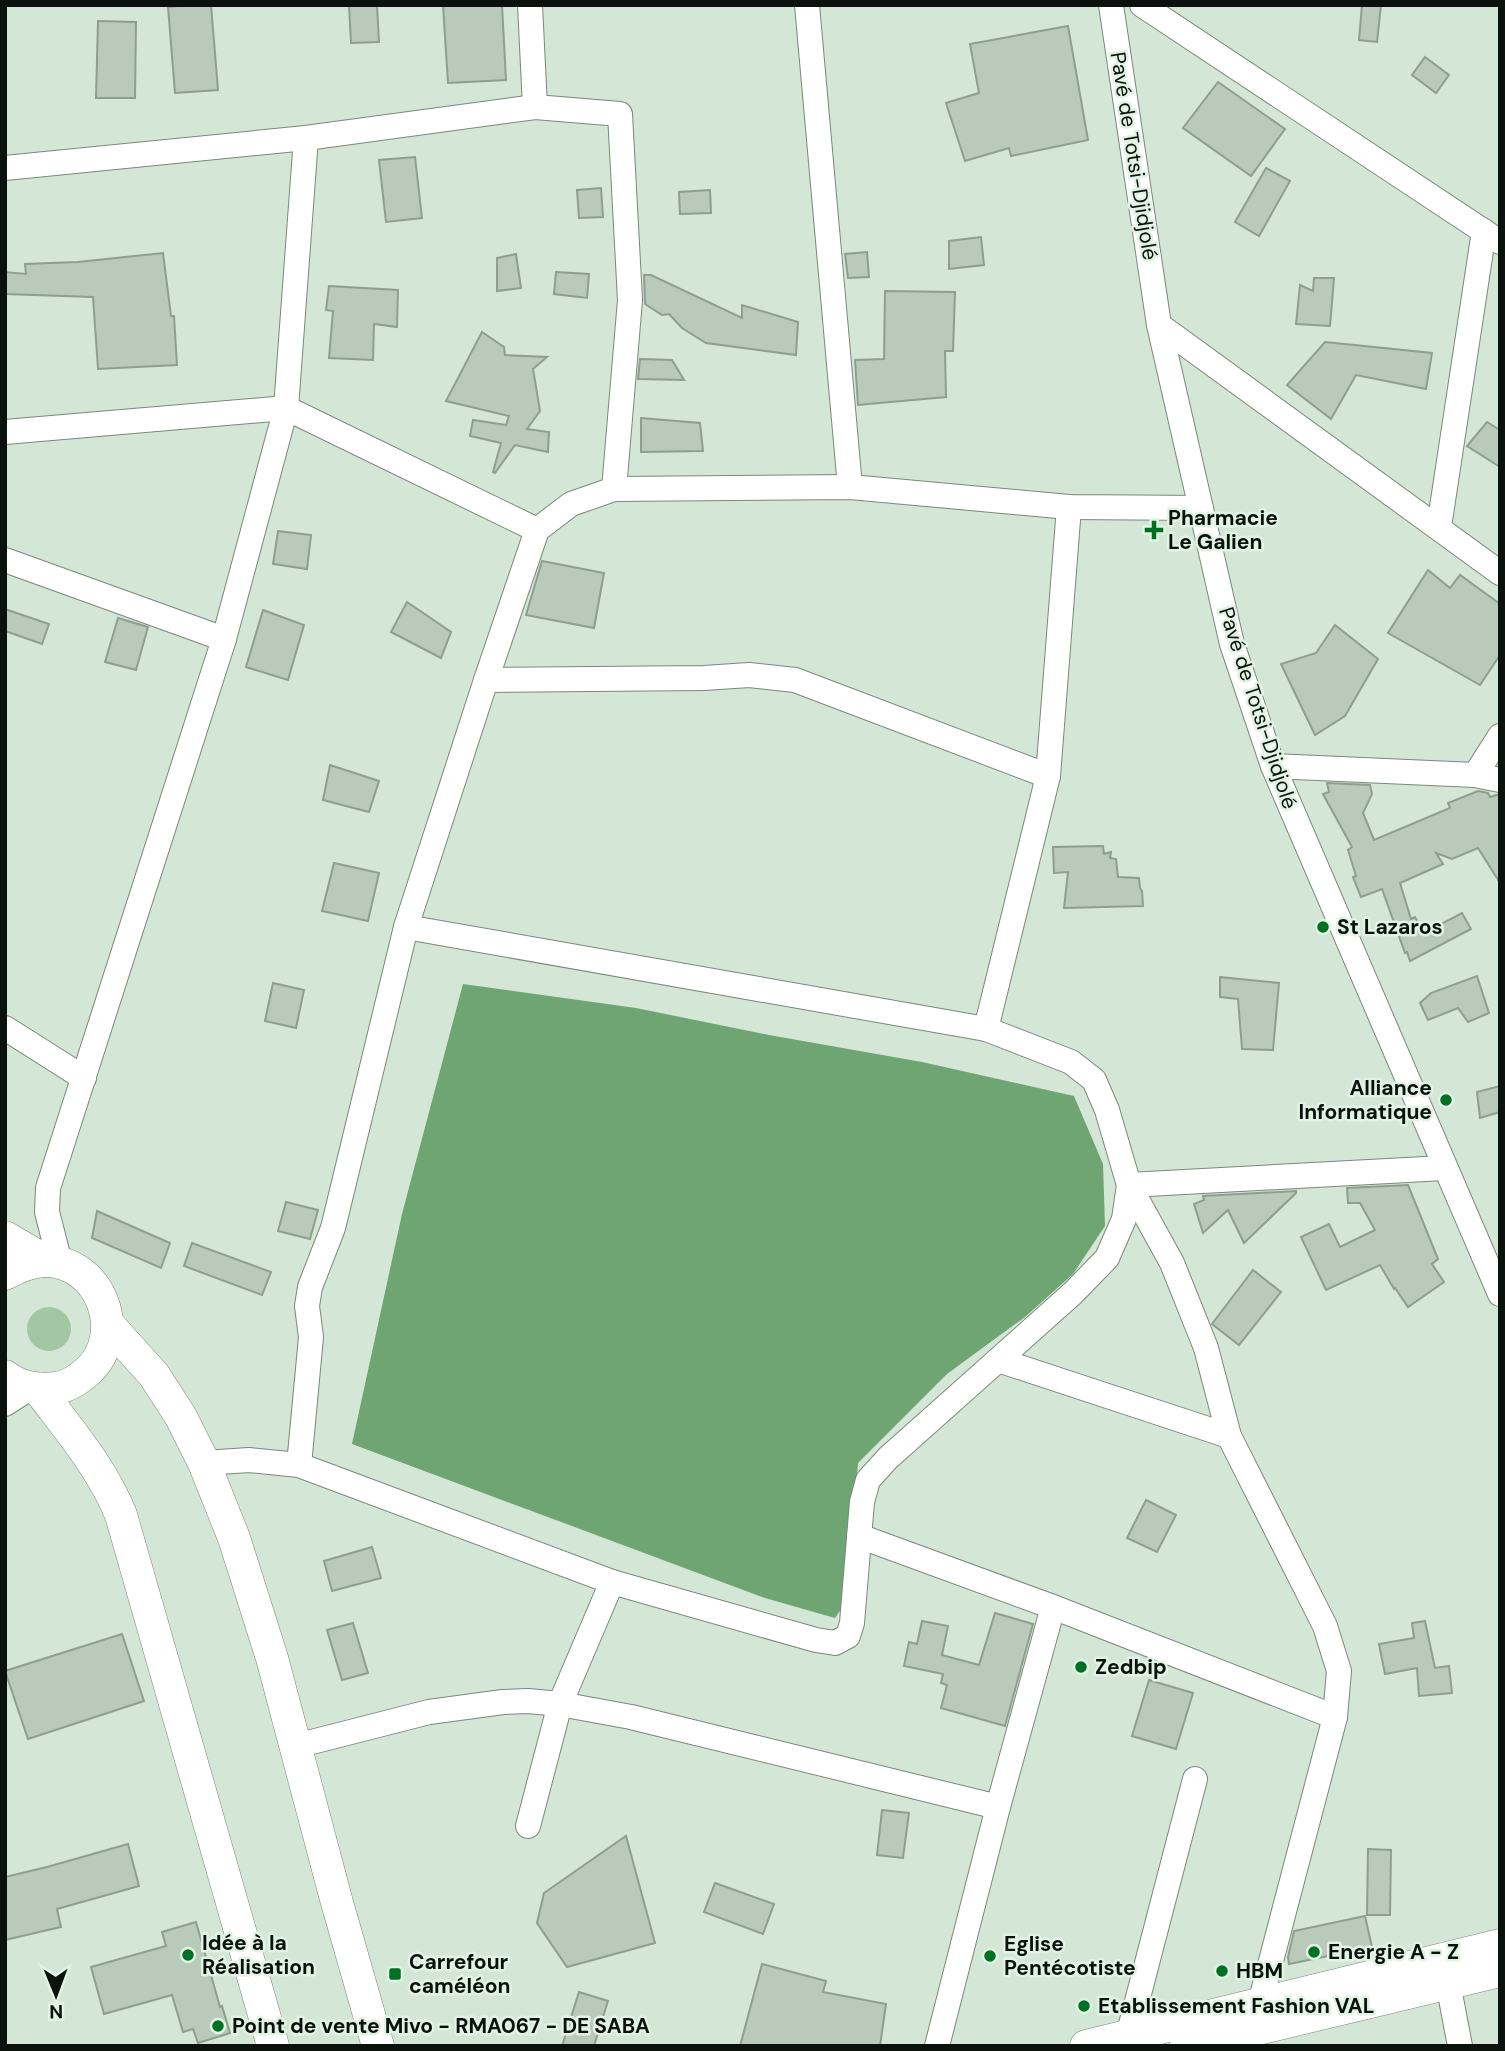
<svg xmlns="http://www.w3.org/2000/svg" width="1505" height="2051" font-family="'DM Sans',sans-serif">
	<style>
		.green { fill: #a3c6a5 }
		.water { fill: #6ea572 }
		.building { fill: #b9caba; stroke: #8e9e8f; stroke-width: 2 }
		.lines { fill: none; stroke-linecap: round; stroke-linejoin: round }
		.minor-casing { stroke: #79897a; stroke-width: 26 }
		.major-casing { stroke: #79897a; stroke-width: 33 }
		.minor { stroke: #fff; stroke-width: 24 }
		.major { stroke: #fff; stroke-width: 32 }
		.poi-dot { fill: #007123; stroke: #e1f3e2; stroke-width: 2.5 }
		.labels { text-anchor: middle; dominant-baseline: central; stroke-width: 5; stroke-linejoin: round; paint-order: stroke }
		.street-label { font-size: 21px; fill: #0b110c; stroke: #e1f3e2 }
		.poi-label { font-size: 21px; font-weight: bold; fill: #0b110c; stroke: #e1f3e2; text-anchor: start }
	</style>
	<rect width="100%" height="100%" fill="#d4e6d5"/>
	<circle class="green" cx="49" cy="1329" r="22"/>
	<path class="water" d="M463,984L636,1008L769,1035L922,1062L1074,1096L1103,1164L1105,1226L1073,1274L1025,1317L947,1374L858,1463L846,1602L835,1618L765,1598L352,1444L402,1214Z"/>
	<g class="building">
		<path d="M187,5H211L218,90L175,93L168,7Z"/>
		<path d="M349,5H377L379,42L351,43Z"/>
		<path d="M443,5H502L506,80L448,83Z"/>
		<path d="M1362,5H1381L1377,42L1359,40Z"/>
		<path d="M98,21L136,22L135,98H96Z"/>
		<path d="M1068,26L1088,140L1011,156L1009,148L965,161L946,103L979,93L970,44Z"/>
		<path d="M1425,57L1449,75L1436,93L1412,75Z"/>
		<path d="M1218,82L1285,129L1251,176L1183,128Z"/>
		<path d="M415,157L422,218L386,222L379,160Z"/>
		<path d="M1266,168L1290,181L1259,236L1235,222Z"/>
		<path d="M601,188L603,217L579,218L577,190Z"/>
		<path d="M710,190L711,213L680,214L679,192Z"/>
		<path d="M981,237L984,265L949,269V241Z"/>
		<path d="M867,252L869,277L848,278L845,254Z"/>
		<path d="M163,253L171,316H174L177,365L98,369L93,297L5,294V272L26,274L25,264L78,262Z"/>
		<path d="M516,254L521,288L497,291V258Z"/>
		<path d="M556,272L589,274L587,298L554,294Z"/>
		<path d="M644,275H651L742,318V305L798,322L796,355L706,343L682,328L669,314L662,315L645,304Z"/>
		<path d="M1314,278H1334L1330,326L1296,324L1300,285L1313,291Z"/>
		<path d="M329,286L398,290L397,327L374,324L373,360L329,358L333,311L326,310Z"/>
		<path d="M885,291L955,292L953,351H945L946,397L858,405L855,360L884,359Z"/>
		<path d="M482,332L504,347L505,355L547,357L533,369L540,411L527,429L549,432L548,452L515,445L495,473L493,472L501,443L470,436L473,420L506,425L509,416L446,401Z"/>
		<path d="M1325,342L1432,353L1426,389L1356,375L1331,419L1287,385Z"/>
		<path d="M640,359L672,360L684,380L638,379Z"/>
		<path d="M641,418L700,423L703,451L641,452Z"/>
		<path d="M1487,422L1500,430V467L1467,446Z"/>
		<path d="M278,531L311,535L307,569L273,564Z"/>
		<path d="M542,561L604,573L594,628L526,615Z"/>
		<path d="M1428,570L1450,588L1460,575L1500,604V655L1480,685L1388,633Z"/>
		<path d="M407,602L451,632L441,658L391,632Z"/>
		<path d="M5,609L49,624L42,644L5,631Z"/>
		<path d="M263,610L304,625L288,680L246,667Z"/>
		<path d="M118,618L148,627L136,670L105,662Z"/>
		<path d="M1335,625L1378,659L1345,716L1315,735L1281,664L1316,653Z"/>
		<path d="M330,765L379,781L369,812L323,800Z"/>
		<path d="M1327,783L1370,785L1372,794L1363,813L1374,840L1450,808L1448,803L1478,791L1488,793L1490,797L1500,794V883L1478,848L1452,859L1436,853L1443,864L1400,883L1411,919L1415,917L1424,933L1462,913L1471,929L1410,961L1407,952L1405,953L1382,889L1361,897L1353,877L1356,876L1348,850L1352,847L1323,794L1329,792Z"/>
		<path d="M1103,846L1104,854L1111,852L1110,858L1116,859L1118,877L1139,878L1140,888L1142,891L1143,906L1064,908L1068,872L1054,873L1053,847Z"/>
		<path d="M334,863L379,873L368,921L322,911Z"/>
		<path d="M1477,976L1489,1013L1468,1022L1458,1008L1428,1020L1420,1003L1431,993Z"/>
		<path d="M1220,977L1279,983L1273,1050L1242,1049L1238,999L1220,997Z"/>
		<path d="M273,983L304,990L296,1028L265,1021Z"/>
		<path d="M1500,1086V1112L1480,1118L1477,1092Z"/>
		<path d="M1408,1185L1438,1259L1432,1264L1444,1282L1408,1307L1395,1288L1394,1289L1380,1265L1326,1290L1301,1237L1329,1224L1340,1247L1375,1230L1360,1203H1348L1347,1188Z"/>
		<path d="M1296,1191V1193L1244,1243L1228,1210L1203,1233L1194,1204L1204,1200L1203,1196Z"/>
		<path d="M286,1202L318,1210L310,1239L278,1231Z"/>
		<path d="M97,1211L170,1243L161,1268L92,1238Z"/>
		<path d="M192,1243L271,1272L262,1295L184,1266Z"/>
		<path d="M1253,1270L1281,1292L1239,1345L1212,1324Z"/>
		<path d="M1146,1500L1176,1515L1157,1552L1127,1538Z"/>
		<path d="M372,1547L381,1578L332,1591L324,1561Z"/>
		<path d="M995,1613L1033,1624L1005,1726L941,1708L947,1685L941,1683L943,1674L904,1666L909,1642L917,1644L922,1621L948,1626L942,1655L979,1665Z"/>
		<path d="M1425,1621L1435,1668L1449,1666L1452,1693L1419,1696L1417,1668L1385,1674L1379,1644L1414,1638L1412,1623Z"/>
		<path d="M353,1623L368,1673L342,1680L327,1630Z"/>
		<path d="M122,1634L144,1701L28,1739L5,1671Z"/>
		<path d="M1149,1680L1193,1693L1176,1749L1132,1736Z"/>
		<path d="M882,1810L909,1813L903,1858L877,1855Z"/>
		<path d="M626,1836L655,1943L567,1967L537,1923L544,1893Z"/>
		<path d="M128,1844L139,1886L57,1909L61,1927L5,1940V1877L47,1867Z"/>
		<path d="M1368,1849L1391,1850L1390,1915H1367Z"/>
		<path d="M715,1883L774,1904L763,1934L704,1912Z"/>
		<path d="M1365,1916L1372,1947L1289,1964L1288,1957L1294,1931Z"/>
		<path d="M196,1922L220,2007L222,2006L230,2033L198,2043L193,2029L183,2032L172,1995L104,2014L91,1967L166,1946L162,1932Z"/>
		<path d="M762,1964L826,1981L823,1992L886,2004L880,2046H740Z"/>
		<path d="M579,1992L608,2001L594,2046H562Z"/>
	</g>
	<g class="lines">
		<defs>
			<g id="minor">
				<path d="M530,5L535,107"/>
				<path d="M807,5L850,487"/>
				<path d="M1111,5L1159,325L1232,644L1273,766L1500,1294"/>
				<path d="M1142,5L1500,242"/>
				<path d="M5,168L306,138L535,107L620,114L630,300L614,489"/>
				<path d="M1159,325L1500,573"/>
				<path d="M5,432L286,408L537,530"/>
				<path d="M1439,527L1484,231"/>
				<path d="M5,560L224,639"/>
				<path d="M486,680L704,678L749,675L795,680L1048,776"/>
				<path d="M1273,766L1475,775L1500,780"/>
				<path d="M1475,775L1500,736"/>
				<path d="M5,1028L84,1078"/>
				<path d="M986,1029L1048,776L1069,507"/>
				<path d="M60,1263L47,1212L48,1188L224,639L286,408L306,138"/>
				<path d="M998,1360L1229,1436"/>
				<path d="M5,1404L30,1388"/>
				<path d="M204,1463L249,1460L299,1465L612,1582L816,1640L835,1643L848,1636L852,1623L862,1502L868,1480L888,1458L1073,1293L1107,1258L1124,1219L1129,1185L1107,1110L1094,1080L1071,1062L986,1029L406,927"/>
				<path d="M299,1465L311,1337L307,1306L310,1287L333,1228L406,927L486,680L537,530L571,504L614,489L850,487L1069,507L1201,508"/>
				<path d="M859,1536L1053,1607L1335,1717"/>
				<path d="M296,1746L429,1712L503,1702L528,1701L560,1704L612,1582"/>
				<path d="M528,1826L560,1704L631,1717L998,1807"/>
				<path d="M1448,1983L1460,2046"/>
				<path d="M1260,2003L1335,1717L1339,1671L1325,1626L1229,1436L1206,1348L1172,1263L1129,1185L1444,1168"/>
				<path d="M1128,2036L1195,1779"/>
				<path d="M937,2046L998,1807L1053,1607"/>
			</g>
			<g id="major">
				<path d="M5,1237L46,1261"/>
				<path d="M5,1274C18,1267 31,1261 45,1261C101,1261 128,1334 88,1371C79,1379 68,1387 56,1388C37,1390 21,1388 5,1376"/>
				<path d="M108,1324L154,1375L181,1417L204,1463L234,1538L272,1658L336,1899L378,2046"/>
				<path d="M39,1390C69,1430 102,1468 121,1515L273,2046"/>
				<path d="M1086,2046L1500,1945"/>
				<path d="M1186,2046L1500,1971"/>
			</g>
		</defs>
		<use href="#minor" class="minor-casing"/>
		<use href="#major" class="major-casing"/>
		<use href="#minor" class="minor"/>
		<use href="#major" class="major"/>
	</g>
	<g class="poi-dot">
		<path d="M1150.5 519.5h7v7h7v7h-7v7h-7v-7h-7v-7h7z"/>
		<circle cx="1323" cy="927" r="7"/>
		<circle cx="1446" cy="1100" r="7"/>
		<circle cx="1081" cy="1667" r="7"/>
		<circle cx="1314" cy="1952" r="7"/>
		<circle cx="188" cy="1955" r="7"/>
		<circle cx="990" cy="1956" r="7"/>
		<circle cx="1222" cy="1971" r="7"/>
		<rect x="388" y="1967" width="14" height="14" rx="3.5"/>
		<circle cx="1084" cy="2006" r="7"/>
		<circle cx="218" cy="2026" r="7"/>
	</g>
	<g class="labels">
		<g class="street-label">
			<text transform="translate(1134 156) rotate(81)">Pavé de Totsi-Djidjolé</text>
			<text transform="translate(1258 708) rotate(72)">Pavé de Totsi-Djidjolé</text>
		</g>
		<g class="poi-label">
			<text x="1168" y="518">Pharmacie<tspan x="1168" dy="24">Le Galien</tspan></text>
			<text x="1337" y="927">St Lazaros</text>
			<text x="1432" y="1088" text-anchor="end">Alliance<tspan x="1432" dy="24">Informatique</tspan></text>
			<text x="1095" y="1667">Zedbip</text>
			<text x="202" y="1943">Idée à la<tspan x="202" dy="24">Réalisation</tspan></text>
			<text x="1004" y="1944">Eglise<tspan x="1004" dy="24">Pentécotiste</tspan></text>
			<text x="1328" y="1952">Energie A - Z</text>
			<text x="409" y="1962">Carrefour<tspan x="409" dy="24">caméléon</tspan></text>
			<text x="1236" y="1971">HBM</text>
			<text x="1098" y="2006">Etablissement Fashion VAL</text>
			<text x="232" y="2026">Point de vente Mivo - RMA067 - DE SABA</text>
		</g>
	</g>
	<rect width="1505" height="2051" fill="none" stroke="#0b110c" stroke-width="14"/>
	<g transform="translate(56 1995) rotate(179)" stroke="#e1f3e2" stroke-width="5" paint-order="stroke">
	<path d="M0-5L12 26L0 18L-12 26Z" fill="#0b110c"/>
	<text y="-10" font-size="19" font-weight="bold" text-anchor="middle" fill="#0b110c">N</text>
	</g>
</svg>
